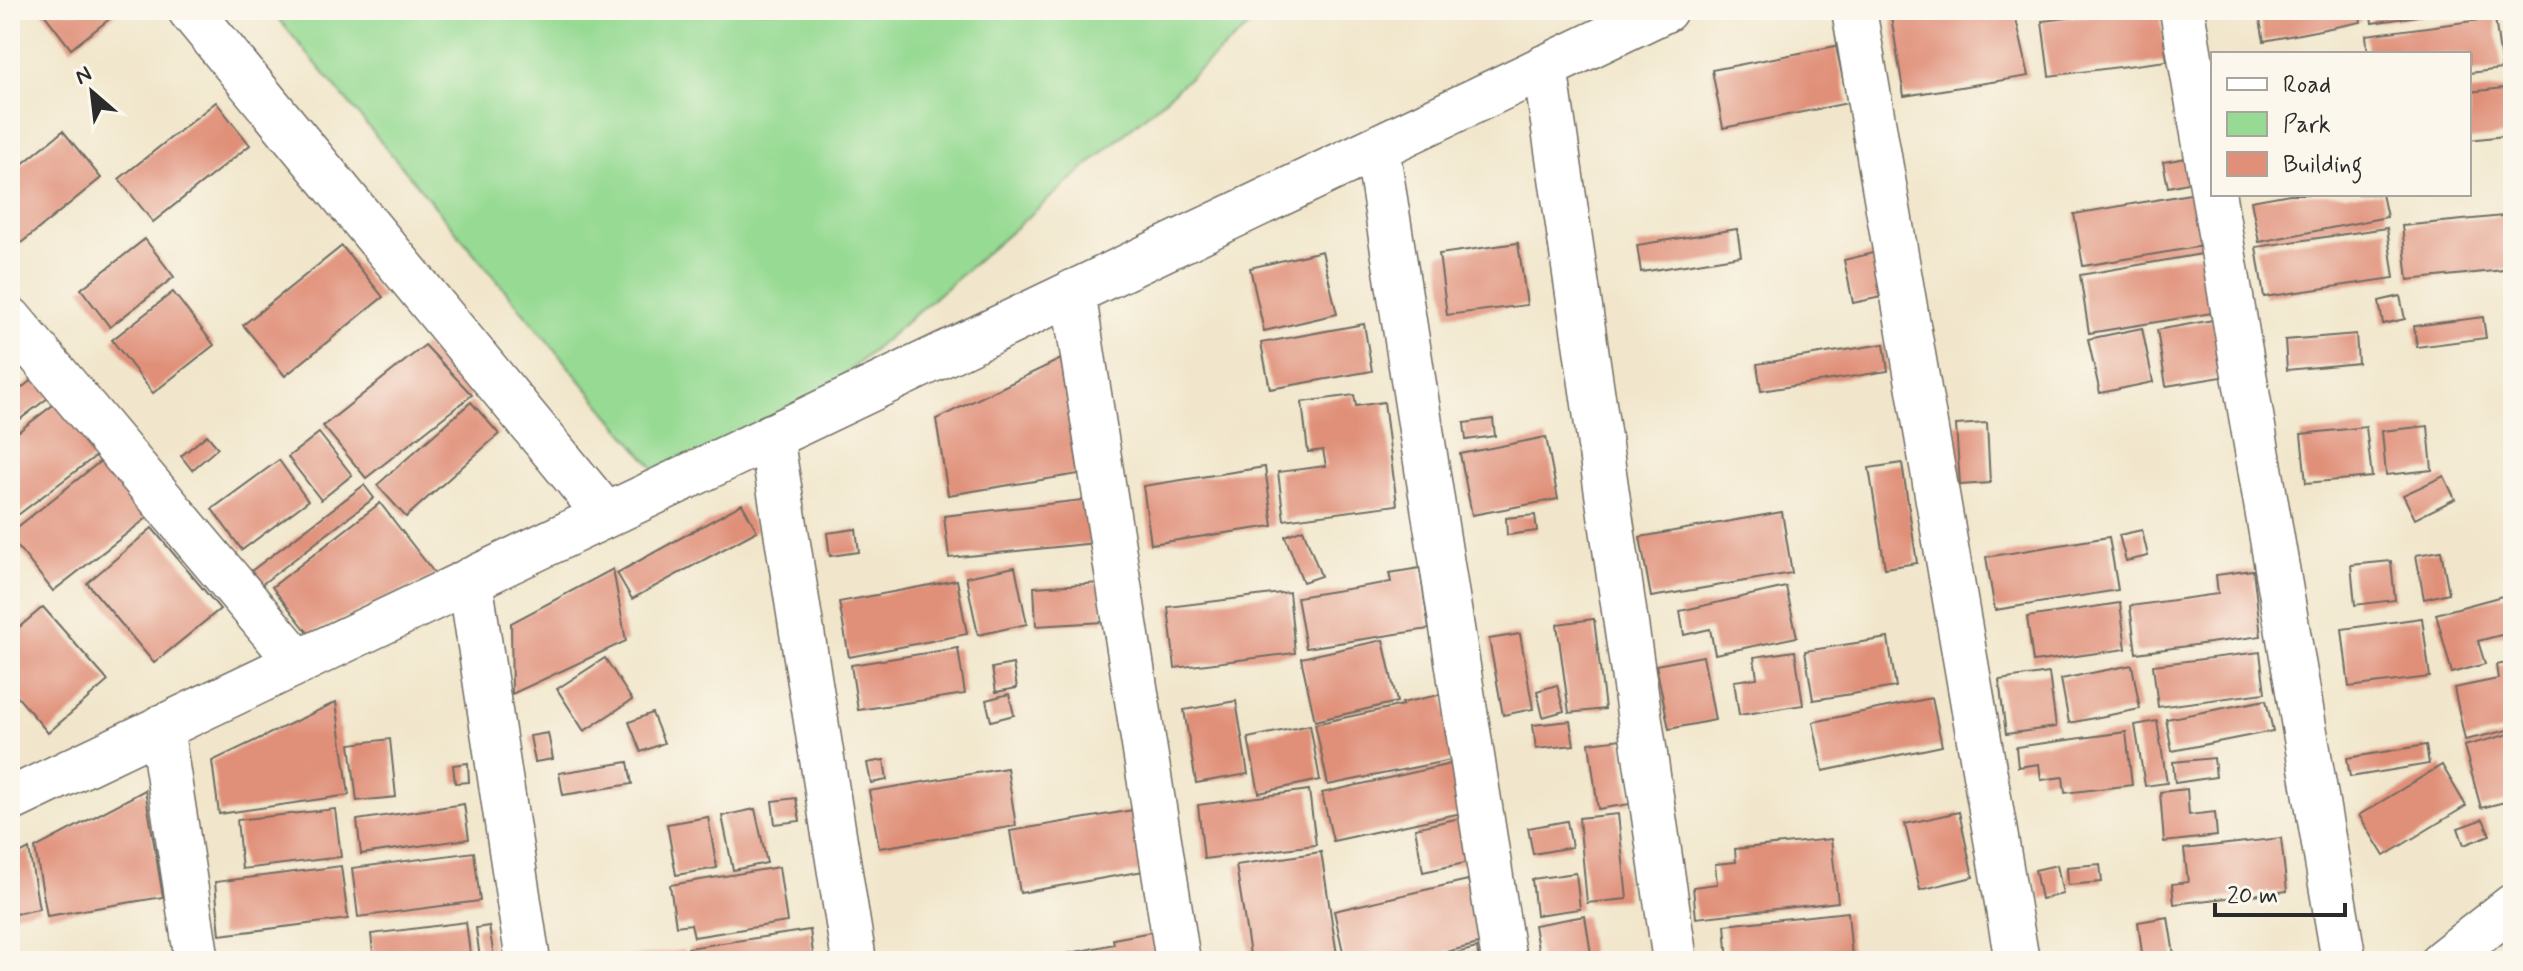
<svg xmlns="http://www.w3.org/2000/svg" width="2523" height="971" font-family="Mynerve,sans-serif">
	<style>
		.green { fill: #96da93; stroke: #60825f; stroke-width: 2 }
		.building { fill: #e09079 }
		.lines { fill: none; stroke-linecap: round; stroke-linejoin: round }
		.minor-casing { stroke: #706c63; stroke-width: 47 }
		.minor { stroke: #fff; stroke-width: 44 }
	</style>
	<rect width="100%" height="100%" fill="#fbf7ec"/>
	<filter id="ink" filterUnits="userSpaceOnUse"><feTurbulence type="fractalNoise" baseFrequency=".0125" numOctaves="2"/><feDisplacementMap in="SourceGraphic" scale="16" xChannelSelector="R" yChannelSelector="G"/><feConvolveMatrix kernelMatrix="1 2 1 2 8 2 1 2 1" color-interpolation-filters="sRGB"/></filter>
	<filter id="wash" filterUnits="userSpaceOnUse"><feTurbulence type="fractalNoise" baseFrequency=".006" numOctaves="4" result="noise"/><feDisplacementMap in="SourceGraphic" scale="32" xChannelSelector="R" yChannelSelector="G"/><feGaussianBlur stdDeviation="1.8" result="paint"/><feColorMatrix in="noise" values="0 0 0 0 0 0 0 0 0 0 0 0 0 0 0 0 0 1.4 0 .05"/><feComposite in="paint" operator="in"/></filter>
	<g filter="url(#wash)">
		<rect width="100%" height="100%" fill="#f1e6cb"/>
		<path class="green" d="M271,10H1268L789,423L655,470Z"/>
		<g id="blocks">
			<g class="building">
				<path d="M41,10L73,12L121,10L71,49Z"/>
				<path d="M1890,10H2014L2029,76L1904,96Z"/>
				<path d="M2135,10H2160L2167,61L2049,76L2042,21Z"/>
				<path d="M2258,10H2359L2361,22L2264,41Z"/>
				<path d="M2370,10H2444V12L2372,23Z"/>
				<path d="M2495,18L2502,69L2469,73V54H2368L2366,35Z"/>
				<path d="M1836,46L1848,103L1723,128L1712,70Z"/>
				<path d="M2513,87V135L2469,140V92Z"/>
				<path d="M216,102L250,145L153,222L119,179Z"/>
				<path d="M63,131L101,178L21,243L10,229V174Z"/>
				<path d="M2192,157L2197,181L2168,187L2163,162Z"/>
				<path d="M2196,193L2204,246L2083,266L2074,214Z"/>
				<path d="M2290,194H2382L2387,217L2259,242L2251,201Z"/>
				<path d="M2513,215V269L2408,280L2402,226Z"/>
				<path d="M2387,228L2394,278L2264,297L2256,247Z"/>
				<path d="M1737,229L1741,256L1641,272L1637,245Z"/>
				<path d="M145,239L174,277L110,327L81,289Z"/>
				<path d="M1518,243L1527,305L1447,315L1439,254Z"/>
				<path d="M342,246L383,297L285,376L243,325Z"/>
				<path d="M1322,251L1337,314L1264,331L1250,268Z"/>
				<path d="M1877,252L1886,296L1853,303L1844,260Z"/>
				<path d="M2202,254L2212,313L2089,333L2080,275Z"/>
				<path d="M173,292L214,345L153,393L112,340Z"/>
				<path d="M2400,296L2405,319L2383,324L2379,301Z"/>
				<path d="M2483,317L2486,338L2417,347L2414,326Z"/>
				<path d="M2213,320L2222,377L2166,386L2157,330Z"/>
				<path d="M1364,324L1372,371L1270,389L1261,343Z"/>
				<path d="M2142,328L2153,382L2100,393L2088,339Z"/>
				<path d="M2356,334L2358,363L2287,370L2285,340Z"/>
				<path d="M10,338L29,363L10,377Z"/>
				<path d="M1884,344L1888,371L1761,391L1757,364Z"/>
				<path d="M425,345L472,395L366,478L323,426Z"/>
				<path d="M1061,359L1079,474L948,495L936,419Z"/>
				<path d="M38,375L53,394L10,427V397Z"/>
				<path d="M1354,395L1356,406L1384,402L1397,505L1284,520L1278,472L1326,466L1323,450L1308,452L1302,402Z"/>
				<path d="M61,399L101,452L10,521V438Z"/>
				<path d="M471,402L499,434L406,517L377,485Z"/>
				<path d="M1493,419L1495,436L1466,440L1464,423Z"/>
				<path d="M1987,423L1990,483L1960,485L1956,425Z"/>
				<path d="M2428,426L2432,470L2386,475L2382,431Z"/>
				<path d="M2366,427L2372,477L2306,483L2301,434Z"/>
				<path d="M319,433L352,475L321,500L288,457Z"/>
				<path d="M207,435L218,448L192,470L181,456Z"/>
				<path d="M1546,437L1558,499L1472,515L1460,454Z"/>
				<path d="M107,456L152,514L53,591L10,537V533Z"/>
				<path d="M279,460L308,501L242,550L212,509Z"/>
				<path d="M1902,463L1917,563L1885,568L1869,468Z"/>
				<path d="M1265,467L1273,526L1151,544L1143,486Z"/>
				<path d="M2444,476L2455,499L2415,519L2403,495Z"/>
				<path d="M364,485L374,498L261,585L250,572Z"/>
				<path d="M1090,499L1095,543L949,558L944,516Z"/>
				<path d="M380,503L436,575L309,634L272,587Z"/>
				<path d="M742,504L757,531L632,599L617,573Z"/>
				<path d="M1782,512L1792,573L1651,597L1640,537Z"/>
				<path d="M1535,515L1537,531L1507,535L1506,518Z"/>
				<path d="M152,528L220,609L154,663L87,583Z"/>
				<path d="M856,529L859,552L830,556L827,533Z"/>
				<path d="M1303,529L1321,576L1303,582L1285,536Z"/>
				<path d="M2142,530L2148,556L2126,561L2119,535Z"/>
				<path d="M2109,537L2118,590L1995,610L1986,557Z"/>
				<path d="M2441,551L2449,593L2424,599L2416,555Z"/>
				<path d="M2391,561L2395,600L2355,605L2351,565Z"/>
				<path d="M1015,567L1027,624L978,635L966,577Z"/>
				<path d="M1420,568L1429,629L1306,648L1297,597L1391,582L1389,573Z"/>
				<path d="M613,569L626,641L512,694L511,623Z"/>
				<path d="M2253,570L2261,636L2136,653L2130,606L2218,594L2216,575Z"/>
				<path d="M957,580L967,634L849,657L839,602Z"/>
				<path d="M1102,583L1103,622L1036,626L1034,587Z"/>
				<path d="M1786,587L1797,637L1715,654L1710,629L1684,635L1680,611Z"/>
				<path d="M1289,592L1295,653L1175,668L1168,607Z"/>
				<path d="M2506,595L2513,623V632L2478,641L2485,664L2452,673L2436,614Z"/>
				<path d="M2120,603L2126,649L2033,662L2027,617Z"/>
				<path d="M43,607L108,681L48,733L10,688V635Z"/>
				<path d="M2422,618L2430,677L2349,687L2342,629Z"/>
				<path d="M1594,619L1605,709L1569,713L1557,624Z"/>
				<path d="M1520,634L1533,709L1503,715L1489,639Z"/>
				<path d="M1888,638L1896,687L1813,700L1805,651Z"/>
				<path d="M1383,640L1397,702L1315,721L1301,658Z"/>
				<path d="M958,648L965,694L858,710L851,665Z"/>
				<path d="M1795,651L1803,705L1739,715L1734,681L1757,678L1754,657Z"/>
				<path d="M2260,652L2265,693L2158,707L2153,665Z"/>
				<path d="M1703,656L1715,720L1669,729L1656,665Z"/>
				<path d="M605,658L632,700L584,731L557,689Z"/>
				<path d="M2513,662V729L2465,740L2454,688L2498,679L2496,665Z"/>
				<path d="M1013,664L1017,688L996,692L992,668Z"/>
				<path d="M2132,665L2140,709L2069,723L2061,679Z"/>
				<path d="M2049,673L2056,727L2006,734L1999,680Z"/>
				<path d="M1557,685L1564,711L1543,717L1537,691Z"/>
				<path d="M1009,694L1014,715L991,721L986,700Z"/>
				<path d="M1443,694L1456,759L1328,785L1315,724L1403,705L1402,703Z"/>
				<path d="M1932,698L1942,746L1823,771L1813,722Z"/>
				<path d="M2266,700L2273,731L2172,751L2166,719Z"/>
				<path d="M1236,701L1248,774L1196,783L1184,710Z"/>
				<path d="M336,702L349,795L219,814L212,761Z"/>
				<path d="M652,713L664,743L641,752L629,722Z"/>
				<path d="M1570,721L1574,745L1536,749L1533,725Z"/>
				<path d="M2157,721L2167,783L2145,786L2135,725Z"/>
				<path d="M1310,725L1320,780L1259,793L1248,738Z"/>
				<path d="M2126,732L2132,785L2065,793L2063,777L2041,780L2039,764L2018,767L2016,747Z"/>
				<path d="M548,733L553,759L535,762L530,736Z"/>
				<path d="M2513,733V800L2481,808L2464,746Z"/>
				<path d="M390,739L396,797L357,801L350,744Z"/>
				<path d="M1621,739L1630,804L1598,809L1589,743Z"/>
				<path d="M2426,745L2429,764L2350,777L2347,758Z"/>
				<path d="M2214,758L2216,777L2175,783L2173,762Z"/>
				<path d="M884,760L887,780L871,783L867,763Z"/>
				<path d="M628,762L632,784L563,795L559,773Z"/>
				<path d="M468,763L469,782L455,783L453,765Z"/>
				<path d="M1455,763L1466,812L1333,841L1322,793Z"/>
				<path d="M2442,765L2466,806L2384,856L2359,815Z"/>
				<path d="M1007,768L1016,826L879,848L869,791Z"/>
				<path d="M2187,789L2189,815L2215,812L2217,836L2164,842L2160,792Z"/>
				<path d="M145,790L163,897L47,916L35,848Z"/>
				<path d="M1309,790L1316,845L1204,859L1198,805Z"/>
				<path d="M796,798L800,821L775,824L772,801Z"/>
				<path d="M464,804L469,839L361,854L357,820Z"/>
				<path d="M1145,808L1155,869L1020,893L1010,831Z"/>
				<path d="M335,809L341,857L242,869L237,820Z"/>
				<path d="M755,809L767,863L733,870L722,816Z"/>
				<path d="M1959,812L1973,877L1920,890L1905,824Z"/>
				<path d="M1618,814L1627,899L1587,903L1579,818Z"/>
				<path d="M708,817L717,868L676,875L667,824Z"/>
				<path d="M1465,817L1474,861L1423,872L1415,828Z"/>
				<path d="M2483,819L2490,835L2464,845L2458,828Z"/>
				<path d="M1567,821L1572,847L1533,854L1528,828Z"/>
				<path d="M2281,838L2287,891L2174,904L2172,884L2188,882L2184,849Z"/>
				<path d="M1831,839L1838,902L1696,918L1693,887L1717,884L1715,864L1736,862L1735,849Z"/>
				<path d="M29,849L39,909L10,915V859Z"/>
				<path d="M474,852L480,901L358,917L352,868Z"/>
				<path d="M1321,852L1338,961H1251L1236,865Z"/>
				<path d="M2100,864L2102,882L2068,885L2067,867Z"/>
				<path d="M2057,865L2063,894L2041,899L2035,870Z"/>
				<path d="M341,866L348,919L220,935L215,882Z"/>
				<path d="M779,867L787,922L694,937L691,924L676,926L670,885Z"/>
				<path d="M1576,873L1580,909L1536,915L1532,879Z"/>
				<path d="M1468,880L1483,943L1409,961H1345L1334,911Z"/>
				<path d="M1848,912L1852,958L1822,961H1728L1725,925Z"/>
				<path d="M1585,916L1591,954L1540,961L1534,925Z"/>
				<path d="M2168,917L2175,961H2143L2138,922Z"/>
				<path d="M466,922L471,961H374L371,934Z"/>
				<path d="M489,926L494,957L480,959L476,928Z"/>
				<path d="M810,930L814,961H690L688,948Z"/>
				<path d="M1157,931L1163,961H1032L1114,944L1113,939Z"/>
				<path d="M1477,948L1479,961H1427V960Z"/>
				<path d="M684,950L685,961H609V959Z"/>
			</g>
		</g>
	</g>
	<g filter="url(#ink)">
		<use href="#blocks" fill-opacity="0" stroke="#706c63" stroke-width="2"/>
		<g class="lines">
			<defs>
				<g id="minor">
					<path d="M190,10L606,515"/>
					<path d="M1854,10L2017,961"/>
					<path d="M2182,10L2344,961"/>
					<path d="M1545,67L1675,961"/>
					<path d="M1377,148L1504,961"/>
					<path d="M1073,292L1178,961"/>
					<path d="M10,319L298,662"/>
					<path d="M771,436L854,961"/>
					<path d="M470,580L528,961"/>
					<path d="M161,727L197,961"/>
					<path d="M10,800L1665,10"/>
					<path d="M2443,961L2513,906"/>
				</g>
			</defs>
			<use href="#minor" class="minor-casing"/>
			<use href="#minor" class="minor"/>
		</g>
	</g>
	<rect width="2523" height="971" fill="none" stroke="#fbf7ec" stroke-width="40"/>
	<rect x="2211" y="52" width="260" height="144" fill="#fbf7ec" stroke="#a8a59f" stroke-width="2"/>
	<rect x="2227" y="78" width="40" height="12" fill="#ffffff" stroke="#a8a59f" stroke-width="2"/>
	<text x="2283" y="92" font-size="24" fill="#2b2b2b">Road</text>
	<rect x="2227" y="112" width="40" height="24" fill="#96da93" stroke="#a8a59f" stroke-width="2"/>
	<text x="2283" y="132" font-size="24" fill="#2b2b2b">Park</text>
	<rect x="2227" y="152" width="40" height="24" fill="#e09079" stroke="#a8a59f" stroke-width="2"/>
	<text x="2283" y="172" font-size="24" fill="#2b2b2b">Building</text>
	<g transform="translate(92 92) rotate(332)" stroke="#fbf7ec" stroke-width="6" paint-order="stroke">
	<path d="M0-6L14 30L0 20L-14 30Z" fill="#2b2b2b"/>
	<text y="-12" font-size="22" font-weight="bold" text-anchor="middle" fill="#2b2b2b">N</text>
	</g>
	<path d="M2215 903v12h130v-12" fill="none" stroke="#2b2b2b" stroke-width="4"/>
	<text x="2227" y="903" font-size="24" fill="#2b2b2b" stroke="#fbf7ec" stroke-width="6" paint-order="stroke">20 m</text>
</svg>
